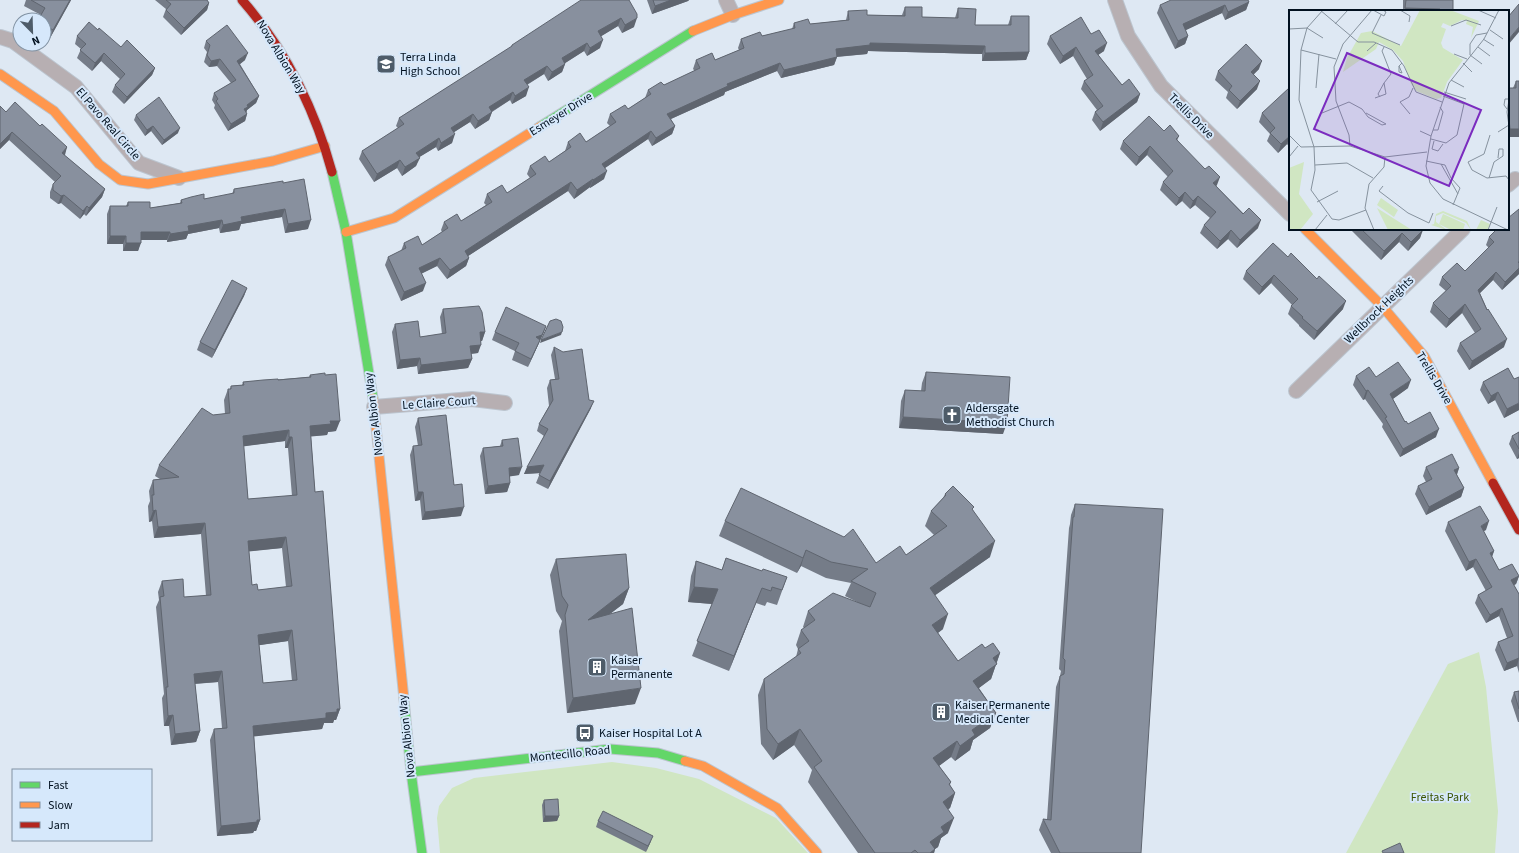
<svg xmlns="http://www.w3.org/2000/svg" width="1519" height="853" font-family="'Source Sans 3',sans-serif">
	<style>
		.green { fill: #d0e6c2 }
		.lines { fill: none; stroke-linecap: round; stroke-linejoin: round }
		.street-casing { stroke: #bcc5cf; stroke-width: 16 }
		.fast-casing { stroke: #bcc5cf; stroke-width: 11 }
		.slow-casing { stroke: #bcc5cf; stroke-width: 11 }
		.jam-casing { stroke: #bcc5cf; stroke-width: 11 }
		.street { stroke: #b7afb2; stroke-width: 14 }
		.fast { stroke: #63d668; stroke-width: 9 }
		.slow { stroke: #ff974d; stroke-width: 9 }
		.jam { stroke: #b3261e; stroke-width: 9 }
		.wall { fill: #757c88; fill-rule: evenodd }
		.shaded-wall { fill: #5f656f }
		.building { fill: #88909e; stroke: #5f656f; fill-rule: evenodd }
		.labels { text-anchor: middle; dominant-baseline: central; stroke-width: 4; stroke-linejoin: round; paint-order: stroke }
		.street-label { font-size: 12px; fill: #01101f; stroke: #d6e8fb }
		.poi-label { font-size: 12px; fill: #01101f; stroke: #d6e8fb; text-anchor: start }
		.park-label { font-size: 12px; fill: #3c5502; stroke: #d6e8fb }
		.inset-road { fill: none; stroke: #86929e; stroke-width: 1 }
		.view { fill: #7b2cbf; fill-opacity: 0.15; stroke: #7b2cbf; stroke-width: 2 }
		.inset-edge { fill: none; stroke: #01101f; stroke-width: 2 }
	</style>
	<rect width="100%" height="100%" fill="#dee8f3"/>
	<g class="green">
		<path d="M1479,652L1486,687L1498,811L1495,853H1346L1448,664Z"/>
		<path d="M612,762L656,768L699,779L776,818L808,853H440L437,818L439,806L452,788L474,778Z"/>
	</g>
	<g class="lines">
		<defs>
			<g id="street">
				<path d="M726,0L733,15"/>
				<path d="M1115,0L1128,36L1161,86L1290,214"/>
				<path d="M0,37L13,41L76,87L139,163L179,178"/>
				<path d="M1508,185L1515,179"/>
				<path d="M1296,391L1463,229"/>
				<path d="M374,407L472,399L505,403"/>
			</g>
			<g id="fast">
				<path d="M541,126L693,31"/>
				<path d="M332,172L346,232L373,398"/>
				<path d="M404,699L411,772L422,853"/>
				<path d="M411,772L610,749L658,753L685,761"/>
			</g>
			<g id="slow">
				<path d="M693,31L733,15L779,0"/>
				<path d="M0,74L54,111L99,164L120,180L148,184L273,161L325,146"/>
				<path d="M1305,229L1383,307L1424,356L1493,483"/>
				<path d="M346,232L394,218L541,126"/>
				<path d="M373,398L404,699"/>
				<path d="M685,761L703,766L777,808L817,853"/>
			</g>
			<g id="jam">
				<path d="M242,0C285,49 315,110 332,172"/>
				<path d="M1493,483L1519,530"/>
			</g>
		</defs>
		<use href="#street" class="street-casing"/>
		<use href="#fast" class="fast-casing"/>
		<use href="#slow" class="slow-casing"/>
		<use href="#jam" class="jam-casing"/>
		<use href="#street" class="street"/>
		<use href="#fast" class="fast"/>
		<use href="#slow" class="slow"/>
		<use href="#jam" class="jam"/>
	</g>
	<g class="wall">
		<path d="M26,0H71L50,38L44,35V20L41,15L24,6Z"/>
		<path d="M155,0H207L209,3L207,10L181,35L163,17L166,9Z"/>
		<path d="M629,0L634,27L622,33L618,26L601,36L600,48L587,56L584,51L565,63V64L562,72L548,81L544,74L527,85L526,96L512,104L510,100L492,112L489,120L475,129L470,122L454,132L452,143L438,151L436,147L419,157L416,166L402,176L397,168L374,182L359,159L362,151L398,128L396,126L399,118L511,47L512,45Z"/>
		<path d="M647,0H689L688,1L652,14Z"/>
		<rect x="1403" y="0" width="50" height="11"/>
		<path d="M1249,2L1246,10L1225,20L1222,13L1185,30L1188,36L1185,44L1175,49L1157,13L1160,5Z"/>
		<path d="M905,7L922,17L955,18L958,8L975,25H1008L1011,16L1029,52L1026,60L982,61V54L868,51L867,54L837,57L834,65L781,78L777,71L725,92L724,95L671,119L675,126L672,134L652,146L648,139L605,168L604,179L590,188V187L574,199L568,191L468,256L469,258L466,266L447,279L437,266L421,274L423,291L401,301L385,265L388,257L401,251L404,243L422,245L442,232L441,230L444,222L461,221L486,205L484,203L487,194L507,193L530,178L527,174L530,166L549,162L565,151L568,142H586L610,126L607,123L610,114L628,109L645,98L648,90L664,85L695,71L693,69L696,60H715L739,50L738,48L741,39L762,36L792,29L794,23L810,24L846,20L848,11L867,15H902Z"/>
		<path d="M98,30L121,47L155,68L152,75L124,104L112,92L115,85L120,79L101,61L92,71L77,58L81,49L75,44L77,36Z"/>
		<path d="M1091,34L1104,51L1098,55L1122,85L1140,94L1137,102L1100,131L1092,120L1095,112L1097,110L1081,89L1084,81L1087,79L1073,56L1060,64L1047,44L1050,36Z"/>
		<path d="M206,41L245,60L240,64L259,96L256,103L247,110L246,113L247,114L245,121L228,131L214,108L215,105L212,100L214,93L231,83L217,66L209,67L204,62L207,52L204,48Z"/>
		<path d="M1259,69L1254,74L1257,89L1237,109L1226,98L1228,92L1215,80L1218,71Z"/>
		<path d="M1516,81L1519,137H1508V88H1513Z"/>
		<path d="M1290,89V148L1287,144L1278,153L1267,141L1270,134L1259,122L1262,113Z"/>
		<path d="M0,106L6,112L40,126L67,147L64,155L105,189L102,197L86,216L84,214L80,219L61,203L58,204L50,198V192L53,184L55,182L9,140L0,149Z"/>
		<path d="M136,115L178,133L162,145L151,131L145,136L134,120Z"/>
		<path d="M1179,136L1177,141L1217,185L1216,186L1258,228L1237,248L1228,239L1217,249L1200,233L1204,225L1210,218L1195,205L1190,209L1182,201L1176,206L1160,190L1163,182L1168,177L1147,155L1136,166L1120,149L1123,141Z"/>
		<path d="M283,183L308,229L285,233L282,217L241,224L239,230L220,233L219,228L188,234L186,239L167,242V240H141L138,251H123V244H107V214L110,206H126L128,202L150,208L180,203L181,200L204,199L232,194L234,189Z"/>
		<path d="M1519,209V274L1502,290L1493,280L1480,293L1504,347L1469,370L1457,351L1460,343L1475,333L1462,313L1446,328L1430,312L1433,303L1446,291L1439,285L1442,277L1465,271L1489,248L1486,245L1489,237Z"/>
		<path d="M1350,229H1422L1420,238L1408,251L1399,242L1381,260Z"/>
		<path d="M1273,243L1343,309L1314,340L1299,326V325L1288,314L1291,306L1292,305L1271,283L1259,295L1243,279L1246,271Z"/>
		<path d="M247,288L244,296L212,358L197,350L200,342Z"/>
		<path d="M443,309L485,332L482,341H481L478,353L471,354L472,359L468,368L418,374L417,366L397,369L392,332L395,324L420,337L442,334L440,317Z"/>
		<path d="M546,326L543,334L528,367L512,360L515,351L492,340L495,332Z"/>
		<path d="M554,347L589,400L591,408L548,489L536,483L540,473L524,474L544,436L537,431L539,424L549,406L547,388L550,380L555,379L551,355Z"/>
		<path d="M1508,368L1519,410L1504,418L1495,400L1488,404L1480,390L1483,382Z"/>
		<path d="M926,372L1003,434L899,428L901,401L905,390L921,391L922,383Z"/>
		<path d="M310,375L336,431L328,432L327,435L311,436L315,492L340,709L336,720H334L333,723H324L322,729L254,736L260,820L256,831H254L253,833L217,836L210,740L214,729L222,728L218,682L195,684L200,731L196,742L171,745L169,726H164L162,698L164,694L156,607L159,600L158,592L162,581L184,597L206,596L201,534L154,538L152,521L149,522L148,506L150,501L149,491L153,480L160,479L155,476L159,465L213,415L225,414L224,400L228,389H230L231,386L242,385L243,382L309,377ZM285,441V448H288L292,496L248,499L243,446ZM282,548L286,587L258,590L252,585L249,551ZM288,641L292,681L263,683L259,645Z"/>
		<path d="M1356,376L1376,377L1408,388L1393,399L1405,422L1408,424L1436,437L1400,457L1382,427L1383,424L1365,399L1363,400L1353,385Z"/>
		<path d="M418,418L454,485L461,516L422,520L420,500L415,501L410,455L413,446H418L415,427Z"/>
		<path d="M1519,432V458L1517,459L1509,444L1512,436Z"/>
		<path d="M502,440L519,475L509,476L510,483L507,492L485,494L480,456L483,448L500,446Z"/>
		<path d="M1426,467L1459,468L1457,475L1464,488L1461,497L1426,515L1415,494L1418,486L1426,482L1423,476Z"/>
		<path d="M945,494L973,510L990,557L935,595L943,629L938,633L958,661L985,648L1000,653L991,679L979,688L996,713L990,728L973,740L970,750L955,761L951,757L939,766L951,782L950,785L955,793L950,808L948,809V833L941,838L938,847L935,849L934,853H858L808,782L812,770L794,745L773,760L761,744L758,695L764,679L796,657L798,649L796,645L801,630L804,628L803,627L808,611L857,602L845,596L851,583L826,578L801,566L797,573L719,536L725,521L876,563L906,555L934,535L925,526L931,511L943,498Z"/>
		<path d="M1075,504L1141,853H1051L1039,830L1043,819H1047L1056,687L1060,676L1061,671L1059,669L1069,528L1070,524L1071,515Z"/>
		<path d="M1448,522L1486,530L1483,531L1494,551L1492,557L1499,570L1519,576L1516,584L1514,585L1519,594V673L1517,666L1504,671L1495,650L1498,642L1507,638L1499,616L1486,623L1475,603L1478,595L1486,591L1473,567L1466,571L1445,531Z"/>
		<path d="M726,558L762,571L787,577L777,605L767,602L765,606L756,603L729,671L692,656L712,604L688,602L691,576L696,561L722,570Z"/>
		<path d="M556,559L629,588L623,604L610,614L635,704L567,713L559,631L562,621L556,611L550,575Z"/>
		<path d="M1519,691V722H1518L1511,701L1514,692Z"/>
		<path d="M544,800L559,816L557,821L543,822L542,805Z"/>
		<path d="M598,821L651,841L646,852L596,827Z"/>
	</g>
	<g class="shaded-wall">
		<path d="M70,0H71L70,2L50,38L53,30Z"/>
		<path d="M671,0H689L688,1L652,14L655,6Z"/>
		<path d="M1249,2L1246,10L1225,20L1228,12Z"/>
		<path d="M209,3L207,10L181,35L184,28Z"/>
		<path d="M1225,5L1222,13L1180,33L1183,24Z"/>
		<path d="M1405,8L1440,9V11H1405Z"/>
		<path d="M621,18L618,26L595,40L598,31Z"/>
		<path d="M637,18L634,27L622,33L625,25Z"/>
		<path d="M1519,27V32L1508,45V40Z"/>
		<path d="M1188,36L1185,44L1175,49L1178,41Z"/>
		<path d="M603,40L600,48L587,56L590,48Z"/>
		<path d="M587,43L584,51L559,67L562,58Z"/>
		<path d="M870,43L985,46L982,54L868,51L867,54L833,57L836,49Z"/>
		<path d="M1107,43L1104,51L1092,59L1095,51Z"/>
		<path d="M1076,47L1073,56L1060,64L1063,56Z"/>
		<path d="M1029,52L1026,60L982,61L985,53Z"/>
		<path d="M104,53L101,61L92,71L95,63Z"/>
		<path d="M248,53L245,60L235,68L237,61Z"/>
		<path d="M837,57L834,65L781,78L784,70Z"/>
		<path d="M220,59L217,66L209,67L211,61Z"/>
		<path d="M1262,61L1259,69L1248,80L1251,72Z"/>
		<path d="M780,63L777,71L725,92L724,95L664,122L667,114L727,84Z"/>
		<path d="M565,64L562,72L548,81L552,72Z"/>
		<path d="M547,66L544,74L521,88L524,80Z"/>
		<path d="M155,68L152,75L124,104L127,97Z"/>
		<path d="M1260,81L1257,89L1237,109L1240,101Z"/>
		<path d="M529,87L526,96L512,104L515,96Z"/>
		<path d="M513,92L510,100L486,115L489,107Z"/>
		<path d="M1140,94L1137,102L1100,131L1103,122Z"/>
		<path d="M259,96L256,103L247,110L246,114L244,109L247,105Z"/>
		<path d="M492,112L489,120L475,129L478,121Z"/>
		<path d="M247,114L245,121L228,131L231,124Z"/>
		<path d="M473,114L470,122L448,136L451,128Z"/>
		<path d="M153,126L151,131L145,136L147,130Z"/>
		<path d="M675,126L672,134L652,146L656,138Z"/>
		<path d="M180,128L178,133L162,145L164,140Z"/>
		<path d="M1510,129H1519V137H1508V133Z"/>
		<path d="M651,131L648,139L599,172L602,164Z"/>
		<path d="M12,132L9,140L0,149V144Z"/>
		<path d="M455,134L452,143L438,151L441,143Z"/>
		<path d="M1290,136L1287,144L1278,153L1281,144Z"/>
		<path d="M439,138L436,147L413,161L416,153Z"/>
		<path d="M1150,146L1147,155L1136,166L1139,157Z"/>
		<path d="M67,147L65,155L59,161L62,153Z"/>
		<path d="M420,158L416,166L402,176L405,167Z"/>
		<path d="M400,160L397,168L374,182L377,174Z"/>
		<path d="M607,171L604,179L590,188L593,180Z"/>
		<path d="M1220,177L1217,185L1210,192L1213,183Z"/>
		<path d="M593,179L590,187L574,199L577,190Z"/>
		<path d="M571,182L568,191L462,260L465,251Z"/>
		<path d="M105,189L102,197L86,216L89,208Z"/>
		<path d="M1185,192L1182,201L1176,206L1179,198Z"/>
		<path d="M64,195L61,203L58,204L61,196Z"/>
		<path d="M1198,196L1195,205L1190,209L1193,201Z"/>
		<path d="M87,206L84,214L80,219L83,211Z"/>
		<path d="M285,209L282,217L241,224L239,230L220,233L223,225L241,217Z"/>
		<path d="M222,220L219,228L188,234L186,239L167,242L170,234L188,226Z"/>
		<path d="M311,220L308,229L285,233L288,224Z"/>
		<path d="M1261,220L1258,228L1237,248L1240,240Z"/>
		<path d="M1231,230L1228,239L1217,249L1220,241Z"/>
		<path d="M1423,230L1420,238L1408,251L1411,242Z"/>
		<path d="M141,232H170L167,240H138Z"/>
		<path d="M1402,233L1399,242L1381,260L1384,251Z"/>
		<path d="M110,236H126L123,244H107Z"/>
		<path d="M126,243H141L138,251H123Z"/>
		<path d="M440,258L437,266L416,276L419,268Z"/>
		<path d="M469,258L466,266L447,279L450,270Z"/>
		<path d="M1519,268V274L1502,290L1505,282Z"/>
		<path d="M1496,272L1493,280L1475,298L1478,290Z"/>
		<path d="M1274,275L1271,283L1259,295L1262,287Z"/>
		<path d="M426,283L423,291L401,301L404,292Z"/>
		<path d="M247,288L244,296L212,358L215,350Z"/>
		<path d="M1346,301L1343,309L1314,340L1317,331Z"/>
		<path d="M1465,304L1462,313L1446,328L1449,319Z"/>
		<path d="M546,326L543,334L528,367L531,359L536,337Z"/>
		<path d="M480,332H485L482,341H477Z"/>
		<path d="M562,332L561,335L540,343L541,340Z"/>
		<path d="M1507,339L1504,347L1469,370L1472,361Z"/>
		<path d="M481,345L478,353L467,354L470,346Z"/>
		<path d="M420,358L417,366L397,369L400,360Z"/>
		<path d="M472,359L468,368L418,374L421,365Z"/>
		<path d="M1411,380L1408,388L1387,403L1390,394Z"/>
		<path d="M1368,390L1365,399L1363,400L1366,391Z"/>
		<path d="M1498,392L1495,400L1488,404L1491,396Z"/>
		<path d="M594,401L591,408L548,489L550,481Z"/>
		<path d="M1519,403V410L1504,418L1507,409Z"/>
		<path d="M903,417L1007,423L1003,434L899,428Z"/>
		<path d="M330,421H340L336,431L328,432L327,435L306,437L310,426Z"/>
		<path d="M1439,429L1436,437L1400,457L1403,449Z"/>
		<path d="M289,430L285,441L239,447L243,436Z"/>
		<path d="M289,437H292L288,448H285Z"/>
		<path d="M1519,453V458L1517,459Z"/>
		<path d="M544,465L541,473L524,474L527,467Z"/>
		<path d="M522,467L519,475L506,477L509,468Z"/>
		<path d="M1459,468L1456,476L1454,470Z"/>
		<path d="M510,483L507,492L485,494L488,486Z"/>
		<path d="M1464,488L1461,497L1426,515L1429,507Z"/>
		<path d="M418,492H423L420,500L415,501Z"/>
		<path d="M464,507L461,516L422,520L425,512Z"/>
		<path d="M156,510L152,521L149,522L153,511Z"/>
		<path d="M1489,521L1486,530L1478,534L1481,526Z"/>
		<path d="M205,523L201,534L154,538L158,527Z"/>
		<path d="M286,537L282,548L244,552L248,541Z"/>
		<path d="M995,541L990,557L924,603L930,588Z"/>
		<path d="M806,550L801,566L797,573L803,558Z"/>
		<path d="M1494,551L1491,559L1490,553Z"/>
		<path d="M1476,559L1473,567L1466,571L1469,562Z"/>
		<path d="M1519,576L1516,584L1508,588L1511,580Z"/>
		<path d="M694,587L718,589L713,604L688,602Z"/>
		<path d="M629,588L623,604L582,635L588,620Z"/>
		<path d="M762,588L756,603L729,671L734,656Z"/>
		<path d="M1502,608L1499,616L1486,623L1490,615Z"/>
		<path d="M948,614L943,629L927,641L932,625Z"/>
		<path d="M292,630L288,641L254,646L258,635Z"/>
		<path d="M1000,653L991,679L968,696L973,681L993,658Z"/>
		<path d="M1519,658L1517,666L1504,671L1507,663Z"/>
		<path d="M222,671L218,682L190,684L194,674Z"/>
		<path d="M641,688L635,704L567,713L573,698Z"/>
		<path d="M337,709H340L336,720H334L333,723H324L322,729L249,737L253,726L326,713Z"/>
		<path d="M996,713L990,728L973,740L970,750L955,761L960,746L972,730Z"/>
		<path d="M173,715L169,726H164L168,716Z"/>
		<path d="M800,729L794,745L773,760L778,744Z"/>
		<path d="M200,731L196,742L171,745L175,734Z"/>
		<path d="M957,741L951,757L928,774L933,758Z"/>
		<path d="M955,793L950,808L937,817L943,802Z"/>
		<path d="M545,816H559L557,821L543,822Z"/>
		<path d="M954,818L948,833L941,838L938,847L935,849L934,853H926L930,842L941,827Z"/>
		<path d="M260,820L256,831H254L253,833L217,836L221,826Z"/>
		<path d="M653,836L651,841L646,852L648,846Z"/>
	</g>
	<g class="building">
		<path d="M31,0H70L53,30L44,25V20H38L45,8Z"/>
		<path d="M166,0H207L209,3L184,28L166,10L171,4Z"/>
		<path d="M581,0H629L637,14V18L625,25L621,18L598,31L603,40L590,48L587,43L562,58L565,64L552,72L547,66L524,80L529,87L515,96L513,92L489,107L492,112L478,121L473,114L451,128L455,134L441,143L439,138L416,153L420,158L405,167L400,160L377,174L362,151L404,124L399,118L512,46V45Z"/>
		<path d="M653,0H671L655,6Z"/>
		<path d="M1171,0H1248L1249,2L1228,12L1225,5L1183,24L1188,36L1178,41L1160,5Z"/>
		<path d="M1406,0H1453V11H1440V9L1405,8Z"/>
		<path d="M1519,4V27L1508,40V17Z"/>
		<path d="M905,7H922V17L958,18V8L976,9L975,25H1011V16H1029V52L985,53V46L870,43V45L836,49L837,57L784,70L780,63L727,84L728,86L667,114L675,126L656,138L651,131L602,164L607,171L593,180V179L577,190L571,182L465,251L469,258L450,270L440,258L419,268L426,283L404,292L388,257L406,248L404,243L418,236L422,245L448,228L444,222L457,214L461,221L492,202L487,194L502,185L507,193L536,174L530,166L545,156L549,162L571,147L568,142L580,133L586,142L616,122L610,114L625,105L628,109L651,94L648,90L661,82L664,85L700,68L696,60L712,53L715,60L744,48L741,39L760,32L762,36L795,28L794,23L808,19L810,24L849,20L848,11L867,10V15L905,16Z"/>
		<path d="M1081,17L1091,34L1099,30L1107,43L1095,51L1122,85L1129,79L1140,94L1103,122L1095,112L1103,106L1084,81L1093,75L1076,47L1063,56L1050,36Z"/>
		<path d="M89,22L98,30L99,28L121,47L127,40L155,68L127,97L115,85L125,74L104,53L95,63L80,50L86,44L77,36Z"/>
		<path d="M227,25L248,53L237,61L259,96L247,105L248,107L244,109L247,114L231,124L216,101L218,99L214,93L236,80L220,59L211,61L207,55L210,45L206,41Z"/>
		<path d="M1246,44L1262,61L1251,72L1260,81L1240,101L1229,90L1232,86L1218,71Z"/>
		<path d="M1516,81H1519V129H1510L1509,119H1508V88H1516Z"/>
		<path d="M1289,88L1290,89V136L1281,144L1270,133L1275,128L1262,113Z"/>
		<path d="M159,97L180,128L164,140L153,126L147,130L136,115Z"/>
		<path d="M15,102L40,126L42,124L67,147L62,153L105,189L89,208L87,206L83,211L64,195L61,196L53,190V184L61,176L12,132L0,144V106L6,112Z"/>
		<path d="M1149,116L1164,131L1170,125L1179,136L1176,139L1205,169L1209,166L1220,177L1213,183L1243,214L1249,208L1261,220L1240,240L1231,230L1220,241L1204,225L1216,212L1198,196L1193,201L1185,192L1179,198L1163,182L1173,171L1150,146L1139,157L1123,141Z"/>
		<path d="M304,179L311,220L288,224L285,209L241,217L242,221L223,225L222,220L188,226L189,231L170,234V232H141V243H126V236H110V206H128V202H150V208L182,203L181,200L191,197L204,194V199L234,193V189L283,181V183Z"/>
		<path d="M1519,209V262H1518L1519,263V268L1505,282L1496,272L1478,290L1487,310L1488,309L1507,339L1472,361L1460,343L1481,329L1465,304L1449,319L1433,303L1451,286L1442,277L1457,263L1465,271L1494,242L1489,237L1497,229H1508V218Z"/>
		<path d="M1361,229H1422L1423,230L1411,242L1402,233L1384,251Z"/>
		<path d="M1273,243L1288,257L1291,253L1317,279L1319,276L1346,301L1317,331L1302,318L1303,317L1291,306L1298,299L1274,275L1262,287L1246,271Z"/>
		<path d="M232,280L247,288L215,350L200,342Z"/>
		<path d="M479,306L482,312L485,332H480L481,345L470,346L472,359L421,365L420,358L400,360L395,324L418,321L420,337L446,333L443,309Z"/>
		<path d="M506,307L546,326L542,335L536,337L540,340L531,359L515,351L519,343L495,332Z"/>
		<path d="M556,319L561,321L563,327L562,332L541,340L550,321Z"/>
		<path d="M554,347L563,352L582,349L589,400L594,401L550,481L539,475L544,465L527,467L548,429L539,424L553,400L550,380L559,379Z"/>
		<path d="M1398,362L1411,380L1390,394L1405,422L1406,421L1408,424L1430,412L1439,429L1403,449L1385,418L1387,417L1368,390L1366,391L1356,376L1369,367L1376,377Z"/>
		<path d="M1508,368L1514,379L1519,377V403L1507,409L1498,392L1491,396L1483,382Z"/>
		<path d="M926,372L1010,377L1007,423L903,417L905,390L925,391Z"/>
		<path d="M325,373V375L336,374L340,421H330L331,424L310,426L315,492L323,491L340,709H337V712L326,713V718L253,726L260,820H257V822L221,826L214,729L227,728L222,671L194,674L200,731L175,734L173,715L168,716L166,687H168L160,597L164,596L162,581L183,579L184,597L211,595L205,523L158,527L156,510L153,511L152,495H154L153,480L179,477L159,465L202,408L213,415L230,413L228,389H231V386L244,385L243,382L263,380L278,379V380L311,377L310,375ZM289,430V437H292L297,495L248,499L243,436ZM286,537L292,586L258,590L257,584L252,585L248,541ZM292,630L297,680L263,683L258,635Z"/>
		<path d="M446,415L454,485L462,484L464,507L425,512L423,492H418L413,446L422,445L418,418Z"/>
		<path d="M1519,432V449L1512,436Z"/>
		<path d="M518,438L522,467L509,468L510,483L488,486L483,448L503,446L502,440Z"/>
		<path d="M1452,454L1459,468L1454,470L1464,488L1429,507L1418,486L1432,479L1426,467Z"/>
		<path d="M953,486L974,507L972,509L995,541L930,588L948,614L932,625L958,661L982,644L985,648L993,643L1000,653L993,658L997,664L973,681L996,713L972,730L975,735L960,746L957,741L933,758L951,782L949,784L955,793L943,802L954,818L941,827L944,832L930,842L935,849L930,853H918L915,850L911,853H875L814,767L822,761L800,729L778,744L767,729L764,679L801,653L798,649L809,641L801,630L815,620L808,611L833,593L870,607L876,593L851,581L868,569L831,562L806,550L803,558L725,521L741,488L844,537L853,529L876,563L900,546L906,555L947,526L931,511L946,495L945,494Z"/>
		<path d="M1075,504L1163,509L1141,853H1060L1043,819L1051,820L1060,676L1064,674L1065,660L1063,658L1073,517H1074Z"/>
		<path d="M1480,506L1489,521L1481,526L1494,551L1490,553L1499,570L1512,564L1519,576L1511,580L1519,594V658L1507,663L1498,642L1513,636L1502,608L1490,615L1478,595L1492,587L1476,559L1469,562L1448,522Z"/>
		<path d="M626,554L629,588L588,620L632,608L641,688L573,698L565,615L568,605L562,596L556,559Z"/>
		<path d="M726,558L762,571L763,569L787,577L782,590L772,587L771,591L762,588L734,656L697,641L718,589L694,587L696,561L722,570Z"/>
		<path d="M1519,691V709L1514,692Z"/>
		<path d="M558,799L559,816H545L544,800Z"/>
		<path d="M603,811L653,836L648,846L598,821Z"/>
		<path d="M1400,843L1404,853H1383L1382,851Z"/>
	</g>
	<defs>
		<symbol id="school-square" viewBox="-11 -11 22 22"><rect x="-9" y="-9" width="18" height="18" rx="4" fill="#4e5c69" stroke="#d6e8fb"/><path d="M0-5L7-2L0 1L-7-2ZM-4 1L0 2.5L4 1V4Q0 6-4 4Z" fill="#fff"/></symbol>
		<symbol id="church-square" viewBox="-11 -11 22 22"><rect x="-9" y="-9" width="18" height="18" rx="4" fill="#4e5c69" stroke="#d6e8fb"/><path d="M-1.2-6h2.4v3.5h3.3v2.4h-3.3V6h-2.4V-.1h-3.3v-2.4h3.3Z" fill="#fff"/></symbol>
		<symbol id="building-square" viewBox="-11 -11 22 22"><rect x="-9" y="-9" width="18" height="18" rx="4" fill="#4e5c69" stroke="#d6e8fb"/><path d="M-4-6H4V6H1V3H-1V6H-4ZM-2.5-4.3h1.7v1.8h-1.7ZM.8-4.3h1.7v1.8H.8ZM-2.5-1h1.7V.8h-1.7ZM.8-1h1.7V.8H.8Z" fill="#fff"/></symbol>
		<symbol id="bus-square" viewBox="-11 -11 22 22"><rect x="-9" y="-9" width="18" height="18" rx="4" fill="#4e5c69" stroke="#d6e8fb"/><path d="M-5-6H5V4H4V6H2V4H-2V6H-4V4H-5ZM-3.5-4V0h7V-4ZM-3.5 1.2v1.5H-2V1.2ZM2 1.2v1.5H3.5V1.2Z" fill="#fff"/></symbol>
	</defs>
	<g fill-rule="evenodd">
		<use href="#school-square" x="375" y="53" width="22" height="22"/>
		<use href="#church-square" x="941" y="404" width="22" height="22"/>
		<use href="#building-square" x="586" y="656" width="22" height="22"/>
		<use href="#building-square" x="930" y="701" width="22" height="22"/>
		<use href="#bus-square" x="574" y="722" width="22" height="22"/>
	</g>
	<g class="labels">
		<g class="street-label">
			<text transform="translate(281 57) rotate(59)">Nova Albion Way</text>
			<text transform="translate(561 114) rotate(-32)">Esmeyer Drive</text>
			<text transform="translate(1191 116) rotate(45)">Trellis Drive</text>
			<text transform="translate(108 124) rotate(49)">El Pavo Real Circle</text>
			<text transform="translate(1379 310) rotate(-44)">Wellbrock Heights</text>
			<text transform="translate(1434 378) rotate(59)">Trellis Drive</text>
			<text transform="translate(439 403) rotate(-4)">Le Claire Court</text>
			<text transform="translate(374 414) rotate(-97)">Nova Albion Way</text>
			<text transform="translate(407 736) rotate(-96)">Nova Albion Way</text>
			<text transform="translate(570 754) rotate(-6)">Montecillo Road</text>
		</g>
		<g class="poi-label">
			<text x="400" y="57">Terra Linda<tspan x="400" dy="14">High School</tspan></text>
			<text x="966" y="408">Aldersgate<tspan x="966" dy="14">Methodist Church</tspan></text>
			<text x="611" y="660">Kaiser<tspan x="611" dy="14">Permanente</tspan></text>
			<text x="955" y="705">Kaiser Permanente<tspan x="955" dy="14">Medical Center</tspan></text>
			<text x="599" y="733">Kaiser Hospital Lot A</text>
		</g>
		<g class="park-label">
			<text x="1440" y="797">Freitas Park</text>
		</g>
	</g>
	<g transform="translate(1289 10)">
		<rect width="220" height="220" fill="#dee8f3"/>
		<path d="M131,0H161L190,11L182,28L184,17L177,14L178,11L173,10L161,16L154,13L152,17L157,19L152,33L154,38L174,50L158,72L152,88L147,89L127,81L122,74L114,51L104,40L90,32L87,39L54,62L58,48L72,23L83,21L112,36ZM15,152L10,184L24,204L11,220H0V158ZM92,188L109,200L105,207L88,195ZM88,198L123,220H99ZM154,201L178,211L182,220L177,213L154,203L147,206V212L158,220L142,215L145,214L147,204ZM154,204L176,214L174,220H162L150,214ZM192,210L201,214L199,220H187Z" fill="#d0e6c2"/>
		<path class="inset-road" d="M31,0L69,32H85L103,40L115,56L127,82L153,92M34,0L18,18L12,40L10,90L25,137L26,160L22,180L43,209L50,210L77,200M84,0L95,6L97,2L94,0M111,0L121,6L120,12M189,0L207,8M210,0L195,29L160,73L142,126L137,156L141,173L154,189L219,220M92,5L83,23L111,35M46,14L59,0M162,16L177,10L192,15M0,19L18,18L34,28M201,20L214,29M194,29L205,36M189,37L201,46M12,40L47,49M78,41L87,33M165,44L178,49M174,53L183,62M193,54L181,45V34L187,25L198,23M110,56L113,63L110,62V56L113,53M162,70L175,77M27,78L30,44M155,82L177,89M91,87L89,84L95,73M86,88L97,84L95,73L102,64L93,41L95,37M220,90L218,102L220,116M218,99L215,95L216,89H220M33,103L60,92L73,99L79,107L93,115L97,114L77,103M121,104L111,92L120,87L124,78M144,120H149L154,102L151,97M131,121L142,126M209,122L220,115M0,125L12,137L61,136L96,147L138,142M201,125L195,144L179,152L183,160L198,168L217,166L220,170M142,129L157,133L168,125L175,94L154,86M145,131L143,139L149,141L154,134M61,136L60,125L47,91L45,57L54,34L83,0M0,147L9,136M137,151L156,155L162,168L171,178L164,195M152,154L169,184M26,155L58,153L84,168M200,168L205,152L214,146V139H210L209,148M94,176L90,181L119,203L140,213L144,203M28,192L49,181M26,220L38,205M85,220L76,198L80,174L95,157L96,147M199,220L208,197"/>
		<path class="view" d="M58,43L192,100L160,176L25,119Z"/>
		<rect width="220" height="220" class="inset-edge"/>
	</g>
	<rect x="12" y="769" width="140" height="72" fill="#d6e8fb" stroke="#8192a3"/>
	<rect x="20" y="782" width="20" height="6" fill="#63d668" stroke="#8192a3"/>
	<text x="48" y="789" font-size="12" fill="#01101f">Fast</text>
	<rect x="20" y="802" width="20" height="6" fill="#ff974d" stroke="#8192a3"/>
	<text x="48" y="809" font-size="12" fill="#01101f">Slow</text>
	<rect x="20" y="822" width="20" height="6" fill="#b3261e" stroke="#8192a3"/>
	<text x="48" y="829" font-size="12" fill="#01101f">Jam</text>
	<g transform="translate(32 32) rotate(157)"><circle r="19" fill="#d6e8fb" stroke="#8192a3"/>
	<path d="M0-3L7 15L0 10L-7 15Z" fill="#4e5c69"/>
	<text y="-6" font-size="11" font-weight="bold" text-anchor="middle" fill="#01101f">N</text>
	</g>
</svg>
